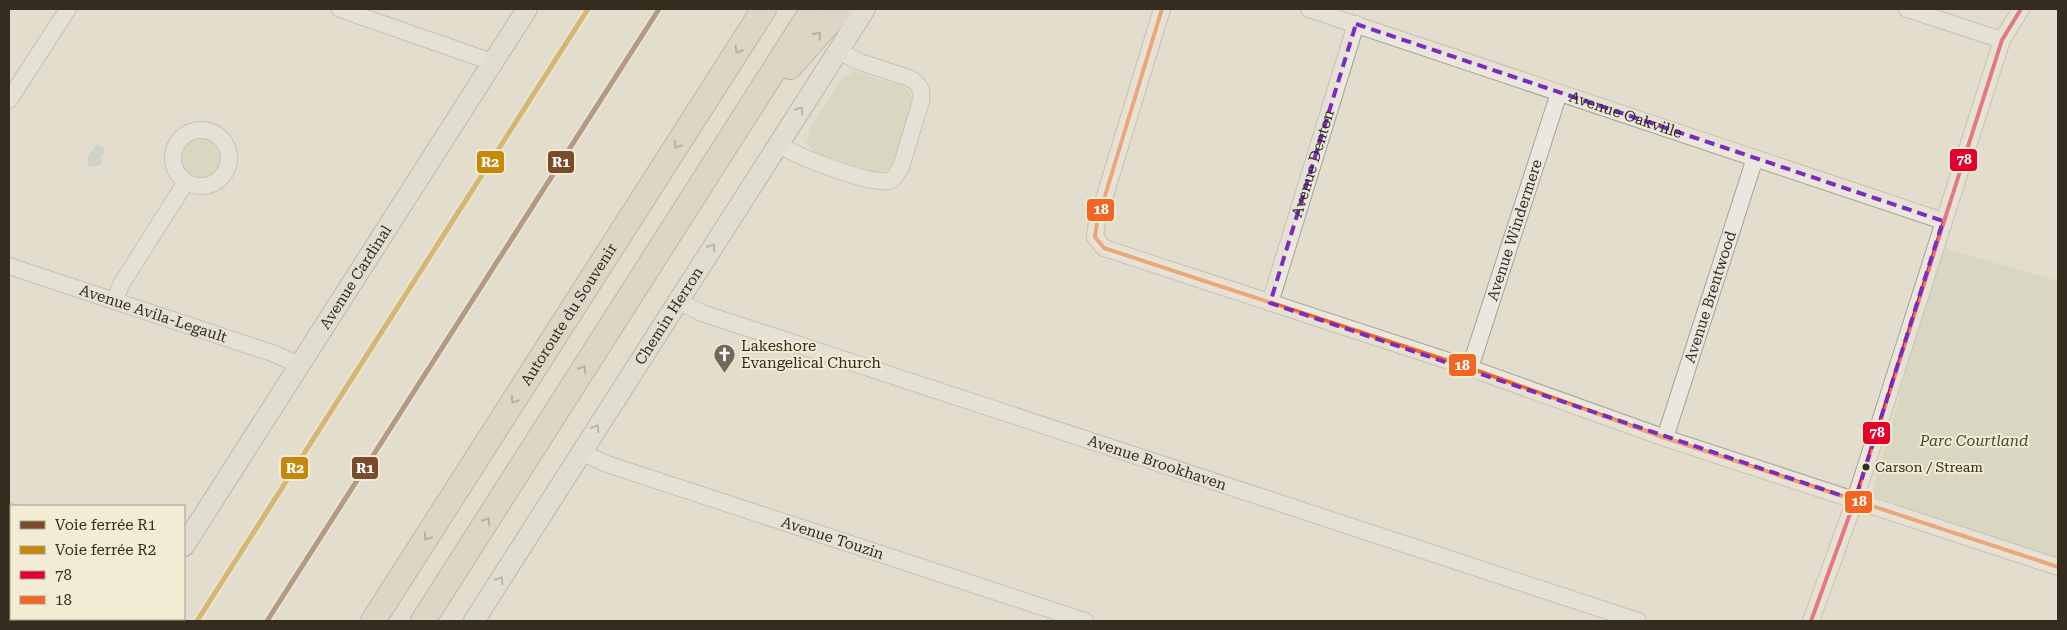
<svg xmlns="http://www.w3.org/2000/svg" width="2067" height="630" font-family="'Roboto Serif',serif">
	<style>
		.green { fill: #ced0b1 }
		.water { fill: #b8c7bf }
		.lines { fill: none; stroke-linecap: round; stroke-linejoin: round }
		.minor-casing { stroke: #a7a296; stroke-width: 18 }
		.major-casing { stroke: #8d887d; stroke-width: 22 }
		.highway-casing { stroke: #8d887d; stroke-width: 26 }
		.minor { stroke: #eae7de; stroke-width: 16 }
		.major { stroke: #e1ded0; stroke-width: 20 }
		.highway { stroke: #d4cebe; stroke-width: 24 }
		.bus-1-casing { stroke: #f2ecd4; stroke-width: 8 }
		.bus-2-casing { stroke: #f2ecd4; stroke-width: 8 }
		.bus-1 { stroke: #e4002b; stroke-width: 4 }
		.bus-2 { stroke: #f26522; stroke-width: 4 }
		.rail-1-casing { stroke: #f2ecd4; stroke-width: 9 }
		.rail-2-casing { stroke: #f2ecd4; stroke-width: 9 }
		.rail-1 { stroke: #7a4b2a; stroke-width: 5 }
		.rail-2 { stroke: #c68808; stroke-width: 5 }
		.oneway { stroke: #847d6e }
		.oneway2 { stroke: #8a8578 }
		.marked { fill: none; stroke: #7b2cbf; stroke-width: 4; stroke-dasharray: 10 6; stroke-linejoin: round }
		.bus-dot { fill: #342c1f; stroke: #f2ecd4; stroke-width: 2 }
		.labels { text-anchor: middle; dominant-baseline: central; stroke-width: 4; stroke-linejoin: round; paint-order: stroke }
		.bus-label { font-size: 14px; fill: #342c1f; stroke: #f2ecd4; text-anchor: start }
		.street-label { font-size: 15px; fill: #342c1f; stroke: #f2ecd4 }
		.poi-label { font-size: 15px; fill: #342c1f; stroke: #f2ecd4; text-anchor: start }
		.park-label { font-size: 15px; font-style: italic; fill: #414f28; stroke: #f2ecd4 }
		.line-badge { stroke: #f2ecd4; stroke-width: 2 }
		.badge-label { font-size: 14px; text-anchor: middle; font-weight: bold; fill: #fff }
	</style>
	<rect width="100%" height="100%" fill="#e2ddcd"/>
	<g class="green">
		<path d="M852,71L905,87L912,96C913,107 899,153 893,164C890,170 883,172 876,172L815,153L805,141H808L809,130L842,78L852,74Z"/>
		<circle cx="201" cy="158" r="19"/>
		<path d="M1940,247L2058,281V561L1872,495Z"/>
	</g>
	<path class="water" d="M97,144L104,148L105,152L101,156L102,162L99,166H93L91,168L87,165L88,163L87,158Z"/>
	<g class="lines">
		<defs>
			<g id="minor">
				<path d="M340,9L492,62"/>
				<path d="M1162,9L1097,222L1095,237L1104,248L1470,368L1665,438L2058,567"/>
				<path id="s1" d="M1309,9L1943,221"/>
				<path d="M1907,9L2002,40"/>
				<path d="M9,100L68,9"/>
				<circle cx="201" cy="158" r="28"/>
				<path d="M778,144C796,156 867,184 888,181L894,178L901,167L921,101C923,90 919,83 909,78L860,62L838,51"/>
				<path id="s2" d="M9,266L275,354L299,365"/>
				<path d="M114,301L122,283L186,182"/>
				<path id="s3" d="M678,301L702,313L1638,621"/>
				<path id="s4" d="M1270,303L1356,24"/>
				<path id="s5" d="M1470,368L1559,93"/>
				<path id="s6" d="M1665,438L1755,158"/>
				<path id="s7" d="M581,452L607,464L1085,621"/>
				<path d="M9,511L11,512"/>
				<path d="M1811,621L1855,500L2002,40L2021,9"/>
			</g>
			<g id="major">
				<path id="s8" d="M184,546L527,9"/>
				<path d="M136,621L137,619"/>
				<path id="s9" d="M474,621L865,9"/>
			</g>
			<g id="highway">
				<path d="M790,67L841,9"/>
				<path id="s10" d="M373,621L764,9"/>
				<path d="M423,621L813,9"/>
			</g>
		</defs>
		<use href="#minor" class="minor-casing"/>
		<use href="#major" class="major-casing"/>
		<use href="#highway" class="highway-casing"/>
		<use href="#minor" class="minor"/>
		<use href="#major" class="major"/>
		<use href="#highway" class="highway"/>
		<defs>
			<path id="bus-1" d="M1811,621L1855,500L2002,40L2021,9"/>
			<path id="bus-2" d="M1162,9L1097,222L1095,237L1104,248L1470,368L1665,438L2058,567"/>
		</defs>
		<use href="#bus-1" class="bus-1-casing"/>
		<use href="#bus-2" class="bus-2-casing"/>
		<use href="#bus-1" class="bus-1"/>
		<use href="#bus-2" class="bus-2"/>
		<defs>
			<path id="rail-1" d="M267,621L659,9"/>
			<path id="rail-2" d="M197,621L588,9"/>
		</defs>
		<use href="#rail-1" class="rail-1-casing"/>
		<use href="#rail-2" class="rail-2-casing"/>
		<use href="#rail-1" class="rail-1"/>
		<use href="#rail-2" class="rail-2"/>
	</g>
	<defs><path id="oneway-chevron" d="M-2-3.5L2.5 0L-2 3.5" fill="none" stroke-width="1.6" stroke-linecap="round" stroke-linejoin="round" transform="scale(1.25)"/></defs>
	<g class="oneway">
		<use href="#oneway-chevron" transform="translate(818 35) rotate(-49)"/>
		<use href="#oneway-chevron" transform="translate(738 50) rotate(123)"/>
		<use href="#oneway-chevron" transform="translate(677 145) rotate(123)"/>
		<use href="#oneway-chevron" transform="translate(583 369) rotate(-58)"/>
		<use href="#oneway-chevron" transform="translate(514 400) rotate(123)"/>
		<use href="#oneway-chevron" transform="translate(487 521) rotate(-58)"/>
		<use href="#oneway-chevron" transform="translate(427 537) rotate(123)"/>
	</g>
	<g class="oneway2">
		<use href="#oneway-chevron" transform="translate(800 110) rotate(-57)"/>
		<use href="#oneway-chevron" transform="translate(712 247) rotate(-58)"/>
		<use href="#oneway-chevron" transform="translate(596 428) rotate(-57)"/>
		<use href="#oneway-chevron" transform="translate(500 580) rotate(-58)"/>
	</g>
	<path d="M0 0H2067V630H0ZM1356,24L1943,221L1855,500L1270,303Z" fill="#e2ddcd" fill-opacity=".55" fill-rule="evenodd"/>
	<path class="marked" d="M1356,24L1943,221L1855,500L1270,303Z"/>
	<defs>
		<symbol id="church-pin" viewBox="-11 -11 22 30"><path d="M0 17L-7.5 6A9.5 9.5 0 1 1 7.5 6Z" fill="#716a5c" stroke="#f2ecd4"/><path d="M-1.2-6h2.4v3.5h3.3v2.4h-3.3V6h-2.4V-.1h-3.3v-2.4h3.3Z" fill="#fff"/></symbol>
	</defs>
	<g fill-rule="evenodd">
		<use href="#church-pin" x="712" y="342" width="25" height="34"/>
	</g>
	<circle class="bus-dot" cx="1866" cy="467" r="4.5"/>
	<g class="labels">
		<g class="bus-label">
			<text x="1875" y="467">Carson / Stream</text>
		</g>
		<g class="street-label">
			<text stroke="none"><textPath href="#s1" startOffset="334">Avenue Oakville</textPath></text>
			<text stroke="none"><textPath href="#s4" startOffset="146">Avenue Denton</textPath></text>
			<text stroke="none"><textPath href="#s5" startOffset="145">Avenue Windermere</textPath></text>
			<text stroke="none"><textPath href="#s8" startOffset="319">Avenue Cardinal</textPath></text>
			<text stroke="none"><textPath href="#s6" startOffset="148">Avenue Brentwood</textPath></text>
			<text stroke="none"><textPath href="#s2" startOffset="152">Avenue Avila-Legault</textPath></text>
			<text stroke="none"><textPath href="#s10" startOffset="364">Autoroute du Souvenir</textPath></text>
			<text stroke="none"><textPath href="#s9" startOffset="362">Chemin Herron</textPath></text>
			<text stroke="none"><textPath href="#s3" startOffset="506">Avenue Brookhaven</textPath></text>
			<text stroke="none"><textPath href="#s7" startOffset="266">Avenue Touzin</textPath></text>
		</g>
		<g class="poi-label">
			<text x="741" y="346">Lakeshore<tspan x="741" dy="17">Evangelical Church</tspan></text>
		</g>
		<g class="park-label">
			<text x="1974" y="441">Parc Courtland</text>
		</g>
	</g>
	<g class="line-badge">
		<rect x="1949" y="148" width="29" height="24" rx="5" fill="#e4002b"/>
		<rect x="476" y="150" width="29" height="24" rx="5" fill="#c68808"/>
		<rect x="547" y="150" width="28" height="24" rx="5" fill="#7a4b2a"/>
		<rect x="1086" y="198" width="29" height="24" rx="5" fill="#f26522"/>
		<rect x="1448" y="353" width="29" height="24" rx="5" fill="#f26522"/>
		<rect x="1862" y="421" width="29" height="24" rx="5" fill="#e4002b"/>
		<rect x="280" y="456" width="29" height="24" rx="5" fill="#c68808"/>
		<rect x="351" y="456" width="28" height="24" rx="5" fill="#7a4b2a"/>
		<rect x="1844" y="490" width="29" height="24" rx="5" fill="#f26522"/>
	</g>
	<g class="badge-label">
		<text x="1964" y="164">78</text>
		<text x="490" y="167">R2</text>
		<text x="561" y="167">R1</text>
		<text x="1101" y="214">18</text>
		<text x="1462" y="370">18</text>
		<text x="1877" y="437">78</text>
		<text x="295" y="473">R2</text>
		<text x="365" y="473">R1</text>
		<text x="1859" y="506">18</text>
	</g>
	<rect width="2067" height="630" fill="none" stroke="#342c1f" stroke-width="20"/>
	<rect x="10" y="505" width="175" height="115" fill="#f2ecd4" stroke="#a69f8c"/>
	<rect x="20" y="521" width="25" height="8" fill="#7a4b2a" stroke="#a69f8c"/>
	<text x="55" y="530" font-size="15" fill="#342c1f">Voie ferrée R1</text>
	<rect x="20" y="546" width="25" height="8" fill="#c68808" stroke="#a69f8c"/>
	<text x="55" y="555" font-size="15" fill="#342c1f">Voie ferrée R2</text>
	<rect x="20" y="571" width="25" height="8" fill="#e4002b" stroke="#a69f8c"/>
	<text x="55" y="580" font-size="15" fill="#342c1f">78</text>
	<rect x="20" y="596" width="25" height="8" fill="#f26522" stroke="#a69f8c"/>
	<text x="55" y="605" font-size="15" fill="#342c1f">18</text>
</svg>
